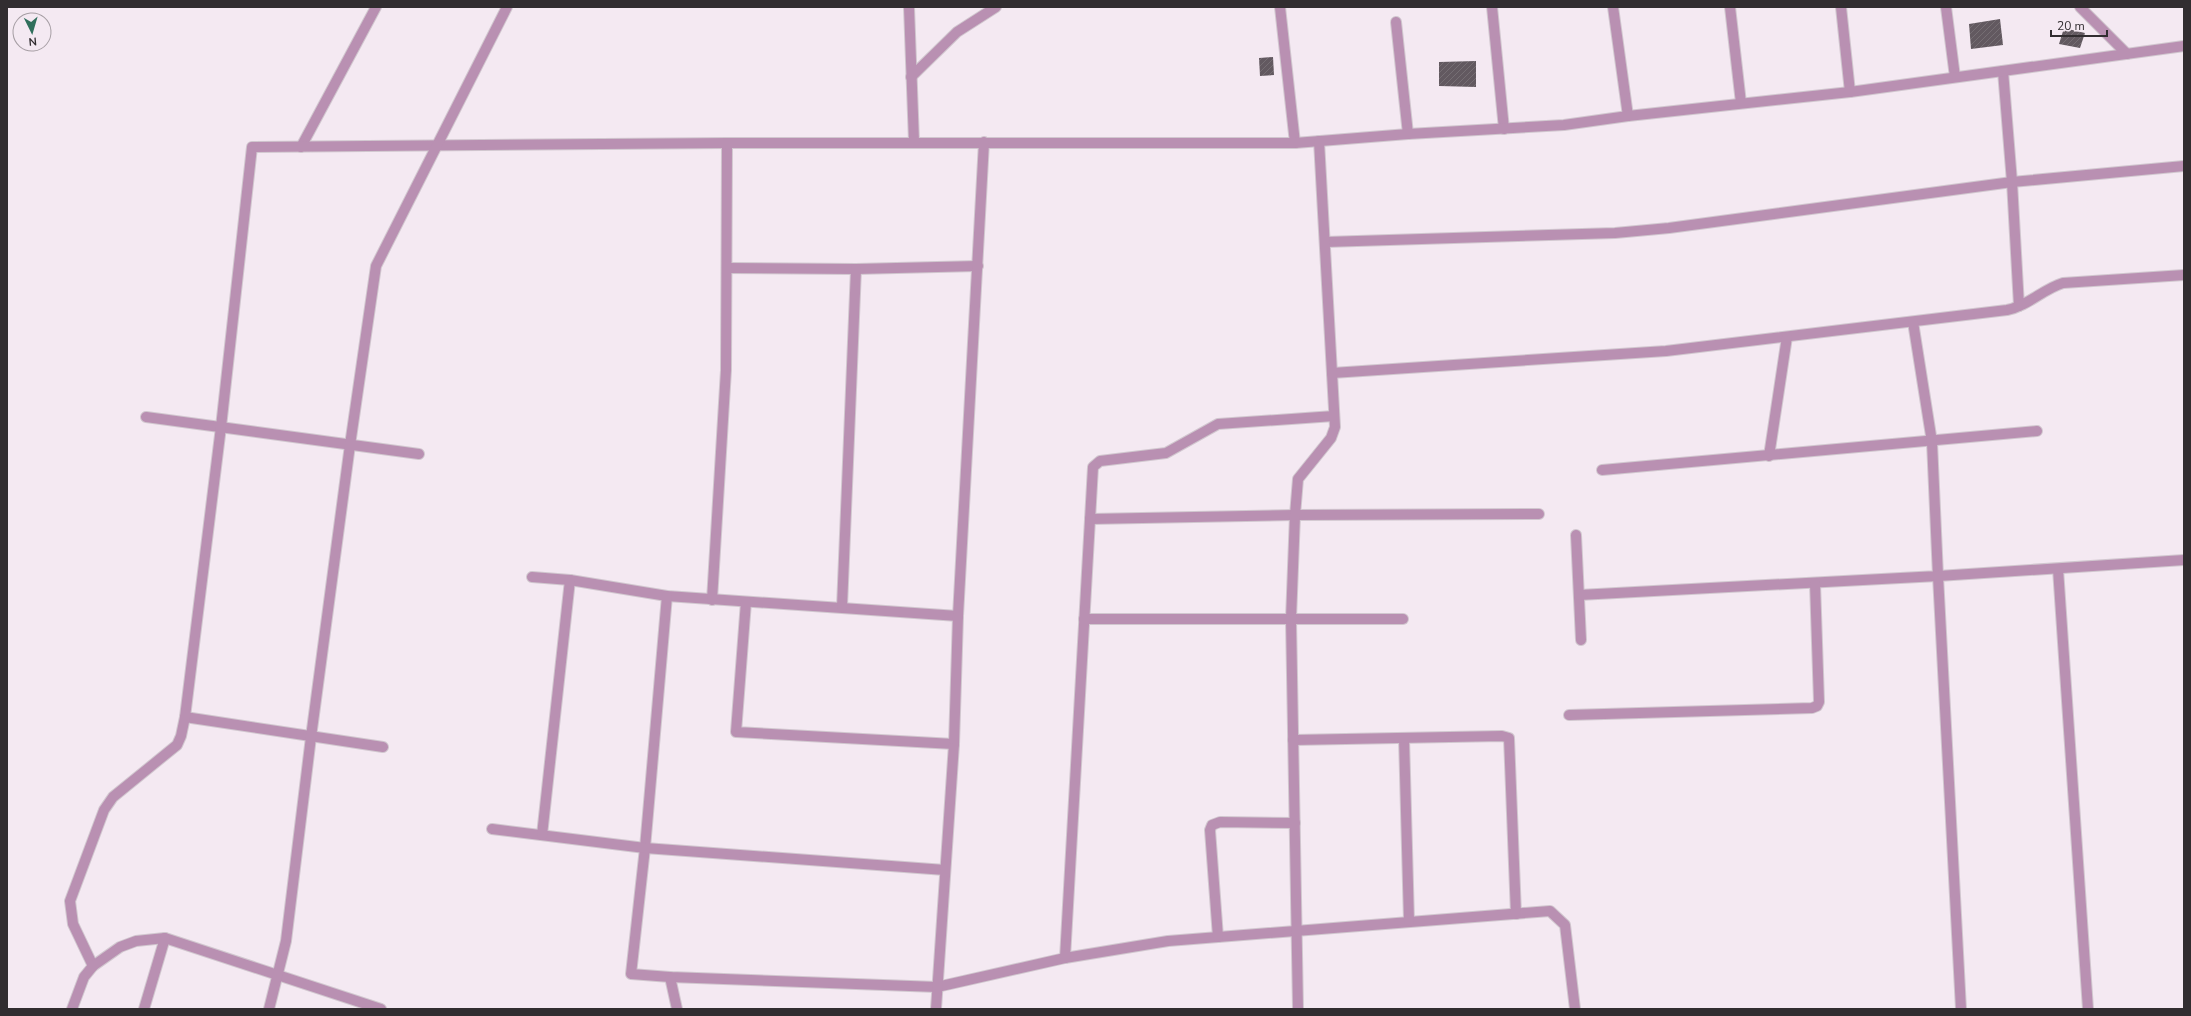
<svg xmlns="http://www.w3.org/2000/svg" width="2191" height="1016" font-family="'Nunito Sans',sans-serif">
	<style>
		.building { fill: url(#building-hatch) }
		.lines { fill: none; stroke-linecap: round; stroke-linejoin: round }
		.street-casing { stroke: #d1c7cf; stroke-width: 12 }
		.street { stroke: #b990b2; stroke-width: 10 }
	</style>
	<defs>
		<pattern id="building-hatch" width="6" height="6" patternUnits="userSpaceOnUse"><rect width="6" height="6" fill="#625960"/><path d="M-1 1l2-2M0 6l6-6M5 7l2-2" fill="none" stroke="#756e73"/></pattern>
	</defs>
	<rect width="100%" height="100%" fill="#f4e9f2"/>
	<g class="building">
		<path d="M2000,19L2003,45L1971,49L1969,24Z"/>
		<path d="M2064,28L2085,33L2080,48L2059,44Z"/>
		<path d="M1273,57L1274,75L1260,76L1259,58Z"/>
		<path d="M1476,61V87L1439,86V62Z"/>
	</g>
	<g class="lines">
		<defs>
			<g id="street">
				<path d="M909,7L914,142"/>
				<path d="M1280,7L1295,143"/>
				<path d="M1492,7L1504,129"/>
				<path d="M1613,7L1628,116"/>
				<path d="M1730,7L1741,103"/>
				<path d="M1841,7L1850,92"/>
				<path d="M1946,7L1955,77"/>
				<path d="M2080,7L2127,54"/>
				<path d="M1396,22L1408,134"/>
				<path d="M2003,71L2012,182L2019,306"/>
				<path d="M911,77L957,32L996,7"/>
				<path d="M301,147L376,7"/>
				<path d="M1325,242L1615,233L1669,228L2012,182L2184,166"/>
				<path d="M727,268L856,269L978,266"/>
				<path d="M1332,373L1666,351L2007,310C2028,306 2043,289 2063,283L2184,275"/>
				<path d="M146,417L419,454"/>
				<path d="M1769,456L1787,337"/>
				<path d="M1602,470L2037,431"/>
				<path d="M1090,519L1295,515L1539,514"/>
				<path d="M1576,535L1581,640"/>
				<path d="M2058,569L2088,1009"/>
				<path d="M532,577L570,580L667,596L958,616"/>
				<path d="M1579,595L1938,576L1932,442L1913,322"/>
				<path d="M667,596L645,848L631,974L670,977L937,987L1065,958L1168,941L1550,911L1565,925L1575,1009"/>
				<path d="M712,600L726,370L727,143"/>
				<path d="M746,602L736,732L954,744"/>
				<path d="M842,607L856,269"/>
				<path d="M1084,619H1403"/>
				<path d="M1569,715L1812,708L1817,706L1819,702L1815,583"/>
				<path d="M185,717L383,747"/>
				<path d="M1404,738L1409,921"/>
				<path d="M1293,740L1502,736L1509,738L1516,914"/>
				<path d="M492,829L645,848L945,870"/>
				<path d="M542,835L570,580"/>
				<path d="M1218,937L1210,830L1212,825L1220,822L1295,823"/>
				<path d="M1065,958L1093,467L1100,461L1166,453L1218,424L1334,416"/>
				<path d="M93,966L73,924L70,901L104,810L113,797L177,745L181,736L185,717L221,427L252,147L727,143H1295L1408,134L1564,125L1628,116L1850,92L2184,46"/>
				<path d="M670,977L677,1009"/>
				<path d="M72,1009L84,977L93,966L120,947L136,941L165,938L381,1009"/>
				<path d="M144,1009L165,938"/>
				<path d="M269,1009L286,941L311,737L350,445L376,266L507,7"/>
				<path d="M936,1009L954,744L958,616L984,142"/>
				<path d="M1298,1009L1291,619L1295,515L1298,479L1331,438L1335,427L1319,141"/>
				<path d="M1961,1009L1938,576L2184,560"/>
			</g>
		</defs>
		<use href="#street" class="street-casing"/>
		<use href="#street" class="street"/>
	</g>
	<rect width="2191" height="1016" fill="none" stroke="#312d30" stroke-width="16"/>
	<g transform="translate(32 32) rotate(175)"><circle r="19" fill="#f4e9f2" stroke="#a69ea4"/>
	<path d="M0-3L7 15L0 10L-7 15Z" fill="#306f5c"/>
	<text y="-6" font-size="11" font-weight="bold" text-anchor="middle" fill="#312d30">N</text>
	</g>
	<path d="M2051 30v6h56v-6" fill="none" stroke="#312d30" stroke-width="2"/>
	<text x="2057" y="30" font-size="12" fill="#312d30" stroke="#f4e9f2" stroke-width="3" paint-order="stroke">20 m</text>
</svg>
